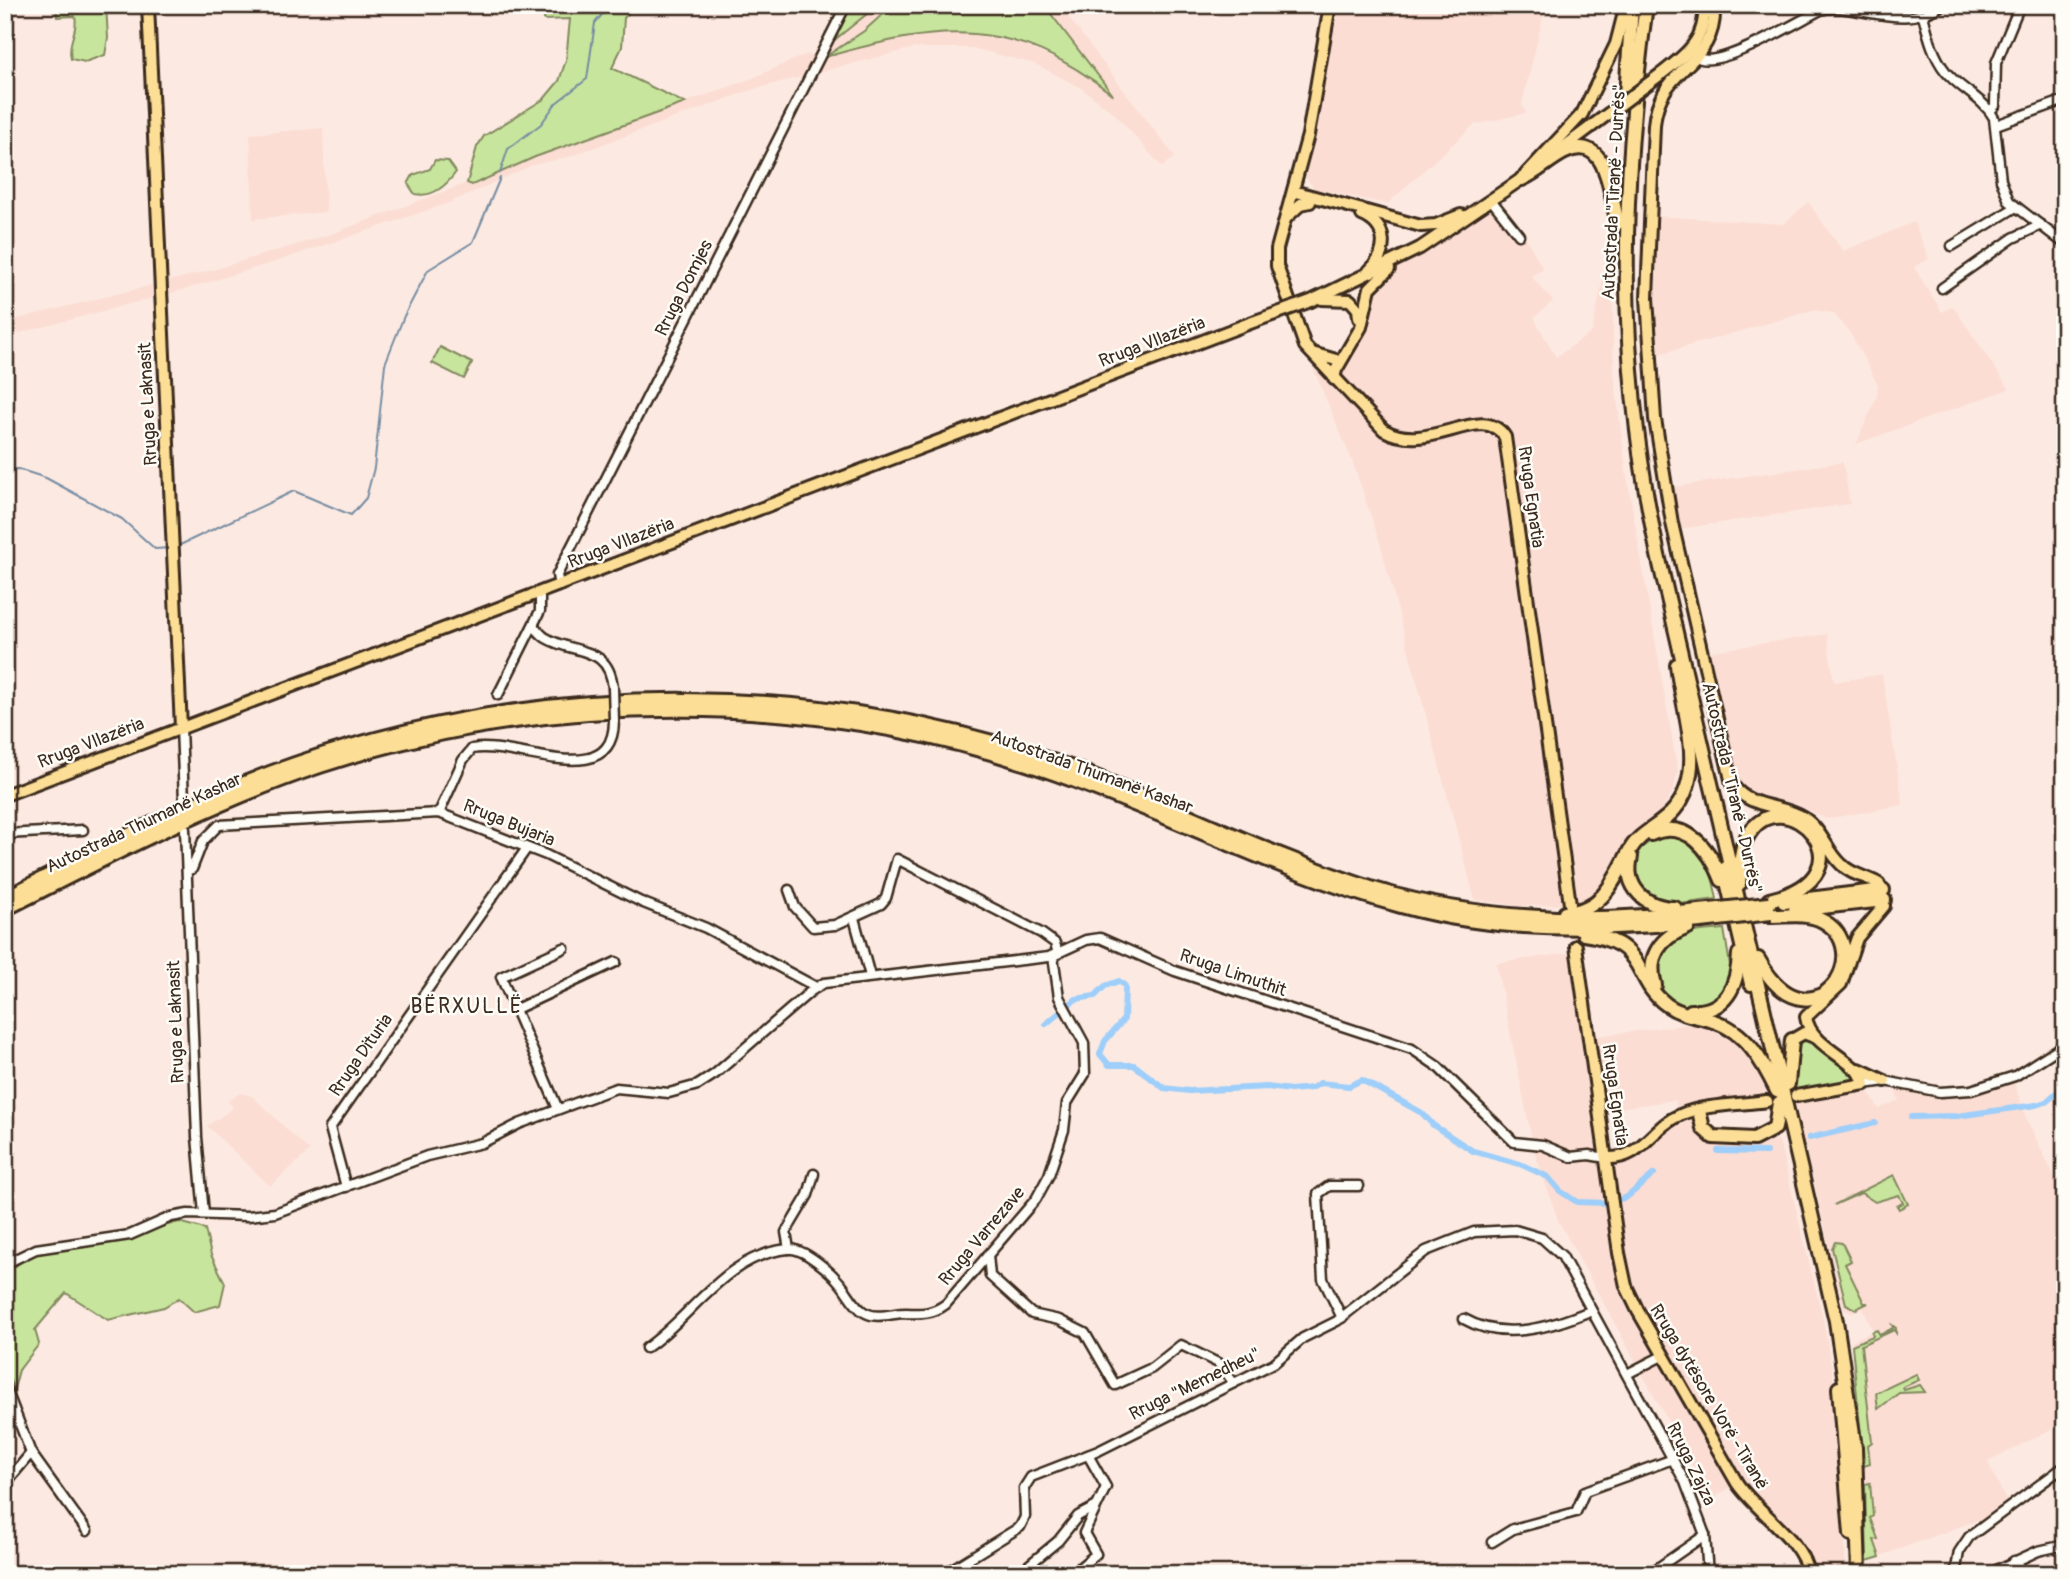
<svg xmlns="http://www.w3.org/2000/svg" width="2070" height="1579" font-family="Pangolin,sans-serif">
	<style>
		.built { fill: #fbddd3 }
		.green { fill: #c8e59d; stroke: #82885e; stroke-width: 2 }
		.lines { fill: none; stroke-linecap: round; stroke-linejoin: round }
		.stream { stroke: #768ca2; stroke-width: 2 }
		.canal { stroke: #9ecefa; stroke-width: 6 }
		.minor-casing { stroke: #3b2a1e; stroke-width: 13 }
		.major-casing { stroke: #3b2a1e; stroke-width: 16 }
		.highway-casing { stroke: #3b2a1e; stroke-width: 18 }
		.minor { stroke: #fdfcf7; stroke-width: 8 }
		.major { stroke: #fcde96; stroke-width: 10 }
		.highway { stroke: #fcde96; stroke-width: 12 }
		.minor-bridge-casing { stroke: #3b2a1e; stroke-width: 13; stroke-linecap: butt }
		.major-bridge-casing { stroke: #3b2a1e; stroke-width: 16; stroke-linecap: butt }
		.highway-bridge-casing { stroke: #3b2a1e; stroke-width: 18; stroke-linecap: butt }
		.minor-bridge { stroke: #fdfcf7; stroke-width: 8 }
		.major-bridge { stroke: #fcde96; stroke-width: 10 }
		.highway-bridge { stroke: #fcde96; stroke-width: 12 }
		.labels { text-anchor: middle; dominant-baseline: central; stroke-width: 5; stroke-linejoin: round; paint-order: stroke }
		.street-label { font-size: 18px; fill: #3b2a1e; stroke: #fdfcf7 }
		.quarter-label { font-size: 21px; letter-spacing: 2px; fill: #3b2a1e; stroke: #fdfcf7 }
	</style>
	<rect width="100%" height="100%" fill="#fceae2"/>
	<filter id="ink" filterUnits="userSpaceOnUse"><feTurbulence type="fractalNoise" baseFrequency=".0143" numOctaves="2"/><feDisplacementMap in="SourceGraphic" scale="14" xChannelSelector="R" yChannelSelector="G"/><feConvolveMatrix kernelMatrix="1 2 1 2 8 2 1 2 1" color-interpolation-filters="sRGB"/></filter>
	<g filter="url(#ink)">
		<g class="built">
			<path d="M878,5H893L864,31L829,56L893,38L947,32L982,34L1022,44L1081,71L1044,5H1059L1175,157L1162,167L1115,114L1081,88L1035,64L972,48H914L754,89L568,157L533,165L449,203L278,261L186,289L5,337V322L212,270L328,235L467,183L473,185L535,157L750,79L807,54L810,56Z"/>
			<path d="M1332,5H1546L1522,104L1526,113L1474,125L1387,204L1315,189L1306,178Z"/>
			<path d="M323,128L326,212L253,219L250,134Z"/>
			<path d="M1497,198L1522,230L1543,269L1531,276L1553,301L1534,318L1556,357L1592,332L1607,260L1612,277L1614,373L1626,471L1678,772L1673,791L1656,820L1606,886L1586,902L1575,904L1519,906L1475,900L1380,543L1353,463L1312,366L1331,383L1347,355L1367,295L1401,258Z"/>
			<path d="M1808,202L1843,251L1914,222L1929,259L1914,267L1942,312L1953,306L2009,389L1856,444L1877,396L1878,385L1850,333L1833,313L1814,310L1653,356L1656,216L1784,224Z"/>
			<path d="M1843,462L1850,504L1678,529L1672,487Z"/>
			<path d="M1827,634L1834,682L1882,674L1903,805L1826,819L1796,804L1764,802L1748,795L1736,781L1705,652Z"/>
			<path d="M1568,946H1576L1589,1037L1697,1023L1717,1028L1735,1037L1756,1060L1759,1073L1764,1075L1769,1096L1676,1110L1675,1100L1599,1111L1606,1157L1614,1166L1642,1153L1667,1127L1678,1118L1688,1117L1704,1133L1749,1142L1779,1140L1824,1323L1837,1400L1846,1574H1808L1807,1568L1737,1483L1711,1500L1558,1220L1534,1150L1496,963L1569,953Z"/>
			<path d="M2014,1082L2027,1120L2065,1198V1422L1988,1462L2007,1503L1980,1523L1978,1520L1867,1561L1864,1466L1851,1341L1873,1331L1863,1308L1851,1313L1844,1310L1795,1101L1867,1090L1879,1109L1899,1100L1894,1088L1956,1098L1991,1091Z"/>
			<path d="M240,1093L252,1096L310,1151L270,1186L207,1126L233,1108L228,1101Z"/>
		</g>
		<g class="green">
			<path d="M56,5H75L76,10L106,5L108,38L105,55L85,62L71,59C67,41 79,30 75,16L57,17Z"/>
			<path d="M544,5H636L624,18L622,47L612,68L685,103L535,157L472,185L467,183L477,147L484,136L544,99L559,81L566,60L570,19L544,20Z"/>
			<path d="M851,5H878L832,42Z"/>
			<path d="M893,5H1044L1113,95C1013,16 940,24 825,57L864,31Z"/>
			<path d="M435,160L448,161L456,172C446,186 433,198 415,194L408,184L413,175L430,169Z"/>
			<path d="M440,347L472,363L464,379L432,363Z"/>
			<path d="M1672,833C1707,846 1710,866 1717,899L1679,904L1650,899C1646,893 1636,884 1633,877C1624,850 1653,839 1672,833Z"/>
			<path d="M1724,929L1732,977L1717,1001C1709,1003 1699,1008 1690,1007C1657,1003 1645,961 1671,941C1685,930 1707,931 1724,929Z"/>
			<path d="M1810,1037L1850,1070L1853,1078L1851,1083L1793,1093L1796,1039Z"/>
			<path d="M1894,1175L1908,1204L1899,1209L1897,1206L1903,1203L1899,1195L1875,1202L1861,1193L1834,1205Z"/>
			<path d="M179,1222L205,1229L211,1255L225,1283L220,1305L194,1312L179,1298L164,1307L108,1320L66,1293L35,1330L39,1344L19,1370L14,1389L5,1370V1275L34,1251L146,1231Z"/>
			<path d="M1835,1242L1842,1243L1851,1261L1845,1264L1864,1303H1868L1856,1309L1846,1304L1832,1248Z"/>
			<path d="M1892,1325L1896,1328V1333L1894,1330L1861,1345L1872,1442L1868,1445L1870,1464L1864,1466L1852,1345L1873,1336L1872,1332L1877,1330L1880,1335L1893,1328Z"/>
			<path d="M1916,1374L1919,1380L1903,1387L1904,1390L1920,1385L1925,1392L1899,1393L1878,1409L1876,1393Z"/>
			<path d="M1870,1483L1873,1516L1870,1518L1878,1539L1874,1540L1880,1557L1867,1561L1865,1484Z"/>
		</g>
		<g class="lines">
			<g class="stream">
				<path d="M500,173L508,149L541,124L556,103L587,79L595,23L610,5"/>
				<path d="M5,470L18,469L46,478L122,519L155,549L170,548"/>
				<path d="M178,546L294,491L351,515L366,498L374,468L385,364L404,316L428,270L473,242L500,178"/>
			</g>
			<g class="canal">
				<path d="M1046,1024L1076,999L1095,996L1105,986L1119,981L1125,986L1124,1019L1105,1041L1100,1054L1109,1065H1134L1164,1088L1189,1091L1267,1087L1291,1090L1312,1088L1320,1083L1349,1086L1362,1080L1422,1113L1433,1125L1473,1151L1520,1164L1548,1177L1560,1191L1577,1202L1608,1203L1627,1197L1654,1174"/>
				<path d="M1911,1117L1957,1116L2036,1105L2046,1102L2065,1085"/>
				<path d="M1809,1138L1875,1123"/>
				<path d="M1718,1151L1766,1152"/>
			</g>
			<defs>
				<g id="minor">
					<path d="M1923,15C1928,35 1933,56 1946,72C1960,89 1984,99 1994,118L2001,180L2009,201L2065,244"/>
					<path d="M1697,57C1716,72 1800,20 1821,10C1849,0 1903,33 1942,5"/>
					<path d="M1990,111L1995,106L1996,63L2020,5"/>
					<path d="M1996,125L2065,100"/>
					<path d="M1492,201L1519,235"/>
					<path d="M1952,246L2016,207"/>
					<path d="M1942,288L2013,238L2041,225"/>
					<path d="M559,586L557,575L846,5"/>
					<path d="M533,626C538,630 541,635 546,638C574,655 609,644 613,688"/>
					<path d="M498,695L540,611V593"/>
					<path d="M181,728L184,800"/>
					<path d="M439,813L463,760L472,749C515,740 613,794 614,721"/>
					<path d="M185,829L197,1137L204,1214"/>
					<path d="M5,834L83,830"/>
					<path d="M187,870L192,869L203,841L219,825L439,813L546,855L641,902L706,928L816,987"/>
					<path d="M789,890L795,907L813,927L835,925L881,904L886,898L897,859L1041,933L1055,943L1058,954"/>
					<path d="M854,918L870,976"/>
					<path d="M516,1009L616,962"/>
					<path d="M1865,1084L1885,1081L1940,1092L1971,1090L2015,1076L2065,1044"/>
					<path d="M558,1109L501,977L564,948"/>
					<path d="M346,1187L330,1128L527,848"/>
					<path d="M789,1249L786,1232L808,1195L814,1174"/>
					<path d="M988,1255L990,1276L1032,1314L1059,1320L1085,1333L1115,1385L1152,1368L1181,1345L1218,1363L1234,1383"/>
					<path d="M5,1264L36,1249L130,1235L171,1217L188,1214L248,1216L275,1213L427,1156L482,1143L519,1124L616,1088L669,1093L698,1085L715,1074L811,991L824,983L1049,957L1086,940L1100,938L1175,971L1412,1049L1437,1066L1514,1142L1543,1145L1571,1157L1589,1155L1606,1158"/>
					<path d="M1342,1318L1323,1279L1318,1194L1329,1186H1359"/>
					<path d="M1464,1319C1504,1342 1551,1327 1590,1311"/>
					<path d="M646,1348C693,1316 725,1255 788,1249C803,1247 831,1272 840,1283C848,1292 854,1306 864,1312C877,1320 892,1313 906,1313C921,1314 933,1314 946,1304L1036,1199L1049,1175L1064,1130L1067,1103L1085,1074L1084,1043L1059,997L1053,956"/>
					<path d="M1627,1374L1664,1355"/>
					<path d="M5,1386L31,1453L87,1531"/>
					<path d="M5,1484L31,1453"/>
					<path d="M1492,1542L1513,1529L1576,1512L1585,1491L1673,1459"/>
					<path d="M2014,1561L2026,1574"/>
					<path d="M944,1574L1020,1527L1025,1517L1024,1488L1031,1477L1098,1451L1274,1363L1303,1338L1337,1321L1426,1251L1474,1232L1515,1230L1542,1238L1562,1256L1685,1482L1705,1535L1708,1574"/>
					<path d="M1018,1574L1058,1541L1078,1516L1095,1507"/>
					<path d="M1072,1574L1096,1554L1084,1533L1106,1487L1088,1455"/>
					<path d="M1649,1574L1705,1535"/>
					<path d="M1955,1574L1959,1552L1969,1537L2065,1466"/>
					<path d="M1988,1574L2038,1551L2065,1545"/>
				</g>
				<g id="major">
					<path d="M148,5L181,728"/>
					<path d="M1330,5L1308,135L1277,249V266L1305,346L1384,430C1429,456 1482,401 1505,437L1570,904"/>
					<path d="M1714,5C1718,67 1659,64 1654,125L1647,298L1655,419L1672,523L1732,784C1750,810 1780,803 1804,818C1821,829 1827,851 1841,864C1852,876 1867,876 1879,884L1884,906L1857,938L1841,984L1806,1017C1810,1048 1858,1059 1865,1084L1796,1096"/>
					<path d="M1661,74C1686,55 1707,39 1704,5"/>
					<path d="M1556,153L1596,123"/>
					<path d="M1526,174L1582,114L1616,44L1626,5"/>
					<path d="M1293,191L1421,226L1436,225L1461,215"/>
					<path d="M1362,215C1389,226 1388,253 1369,271"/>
					<path d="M1287,217L1301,204L1310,202"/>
					<path d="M1322,299L1350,300L1358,309L1359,318"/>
					<path d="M1311,301L1420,248L1526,176"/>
					<path d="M1312,353L1336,360"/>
					<path d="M1334,379L1336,370L1361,327L1370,288L1389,269"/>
					<path d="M5,795L1250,323"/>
					<path d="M1576,946L1619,1253L1626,1286L1638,1311L1737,1483C1757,1513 1803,1539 1808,1574"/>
					<path d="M1792,1040L1804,1033L1817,1038"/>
					<path d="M1859,1069L1885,1081"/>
					<path d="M1606,1158C1642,1160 1651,1127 1680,1115C1705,1104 1740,1105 1767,1101"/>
				</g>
				<g id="highway">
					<path d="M1646,5C1620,198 1617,363 1658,555L1836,1321L1855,1448L1859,1574"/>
					<path d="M1626,96L1632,5"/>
					<path d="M1522,179C1538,172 1549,160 1565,152C1609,132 1610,197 1618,223"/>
					<path d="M1651,834C1687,818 1710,850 1722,880"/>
					<path d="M1631,857C1623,887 1646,908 1675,908"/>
					<path d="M1724,869L1751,984"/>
					<path d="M1739,884C1741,869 1739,850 1747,837C1782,772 1881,874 1769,900"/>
					<path d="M5,898C100,849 194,799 295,764C542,678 824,678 1070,767C1172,805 1270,856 1374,889C1480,921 1590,924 1699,911"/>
					<path d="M1784,902L1883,890"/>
					<path d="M5,909C108,857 210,803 320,766C551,690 815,691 1045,770C1165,811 1278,873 1401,906C1499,933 1600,931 1701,921"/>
					<path d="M1795,910L1884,900"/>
					<path d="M1565,913C1604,910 1614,880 1630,850C1640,832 1661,826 1674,810C1708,771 1682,710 1677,665"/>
					<path d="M1584,934C1650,943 1630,978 1667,1005C1681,1015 1697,1016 1713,1021C1746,1031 1763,1062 1777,1091"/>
					<path d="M1758,959C1811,1056 1883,948 1819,919C1805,913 1787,916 1771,916"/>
					<path d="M1655,985C1646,956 1661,937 1688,927"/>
					<path d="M1691,1011C1726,1013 1738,985 1739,954"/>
					<path d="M1788,1084L1792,1040"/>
					<path d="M1699,1111L1703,1128L1713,1137L1754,1139L1775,1128L1779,1103"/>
					<path d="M1839,1388L1851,1534"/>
				</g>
			</defs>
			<use href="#minor" class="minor-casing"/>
			<use href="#major" class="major-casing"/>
			<use href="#highway" class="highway-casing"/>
			<use href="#minor" class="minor"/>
			<use href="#major" class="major"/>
			<use href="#highway" class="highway"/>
			<defs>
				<path id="minor-bridge" d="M613,688L614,721"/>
				<g id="major-bridge">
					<path d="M1596,123L1661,74"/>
					<path d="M1250,323L1311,301"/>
				</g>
				<g id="highway-bridge">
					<path d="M1699,911L1769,904"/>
					<path d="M1701,921L1771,913"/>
				</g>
			</defs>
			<use href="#minor-bridge" class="minor-bridge-casing"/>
			<use href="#major-bridge" class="major-bridge-casing"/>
			<use href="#highway-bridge" class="highway-bridge-casing"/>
			<use href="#minor-bridge" class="minor-bridge"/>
			<use href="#major-bridge" class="major-bridge"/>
			<use href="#highway-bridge" class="highway-bridge"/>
		</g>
	</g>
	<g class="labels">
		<g class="street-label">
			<text transform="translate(1614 192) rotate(-87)">Autostrada "Tiranë - Durrës"</text>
			<text transform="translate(684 288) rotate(-63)">Rruga Domjes</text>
			<text transform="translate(1152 342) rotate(-21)">Rruga Vllazëria</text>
			<text transform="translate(148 404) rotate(-93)">Rruga e Laknasit</text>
			<text transform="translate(1531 497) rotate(82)">Rruga Egnatia</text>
			<text transform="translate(621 543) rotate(-21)">Rruga Vllazëria</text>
			<text transform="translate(91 743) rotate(-21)">Rruga Vllazëria</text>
			<text transform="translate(1092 772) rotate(20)">Autostrada Thumanë Kashar</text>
			<text transform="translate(1732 788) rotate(77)">Autostrada "Tiranë - Durrës"</text>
			<text transform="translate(144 823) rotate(-25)">Autostrada Thumanë Kashar</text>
			<text transform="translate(509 823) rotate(22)">Rruga Bujaria</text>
			<text transform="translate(1233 973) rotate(19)">Rruga Limuthit</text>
			<text transform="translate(176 1022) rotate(-92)">Rruga e Laknasit</text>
			<text transform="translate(361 1055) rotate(-55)">Rruga Dituria</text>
			<text transform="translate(1615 1095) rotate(82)">Rruga Egnatia</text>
			<text transform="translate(982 1236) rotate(-50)">Rruga Varrezave</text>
			<text transform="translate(1195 1384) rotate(-26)">Rruga "Memedheu"</text>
			<text transform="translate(1709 1397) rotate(59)">Rruga dytësore Vorë -Tiranë</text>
			<text transform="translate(1691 1464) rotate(64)">Rruga Zajza</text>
		</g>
		<g class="quarter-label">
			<text x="467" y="1006">BËRXULLË</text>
		</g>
	</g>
	<rect width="2070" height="1579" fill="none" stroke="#fdfcf7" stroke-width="28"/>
	<rect x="14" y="14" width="2042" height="1551" fill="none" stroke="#3b2a1e" stroke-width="2.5" filter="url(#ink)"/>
</svg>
